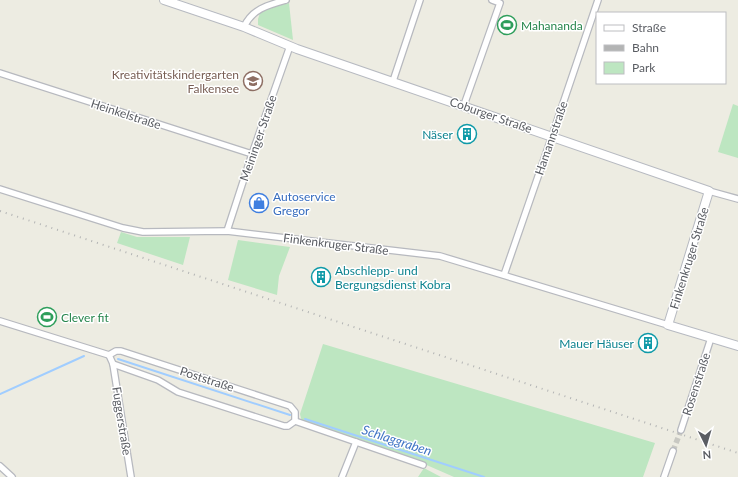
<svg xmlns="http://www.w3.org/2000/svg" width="738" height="477" font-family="Lato,sans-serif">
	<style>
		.green { fill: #bde6c1 }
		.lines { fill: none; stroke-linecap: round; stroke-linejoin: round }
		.stream { stroke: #a0cdff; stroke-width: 2 }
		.street-tunnel { stroke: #c8c8c2; stroke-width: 5.5; stroke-dasharray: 5.5 3; stroke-linecap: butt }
		.street-casing { stroke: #b7b9bf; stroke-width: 8 }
		.secondary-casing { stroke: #b7bac1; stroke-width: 10 }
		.street { stroke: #fff; stroke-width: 5.5 }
		.secondary { stroke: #fff; stroke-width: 8 }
		.rail { stroke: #b3b4b4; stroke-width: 2; stroke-dasharray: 1 5; stroke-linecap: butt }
		.labels { text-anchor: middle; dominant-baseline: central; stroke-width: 3; stroke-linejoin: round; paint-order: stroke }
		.leisure-label { font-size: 12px; fill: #27864d; stroke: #fff; text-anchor: start }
		.education-label { font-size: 12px; fill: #785e54; stroke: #fff; text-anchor: end }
		.street-label { font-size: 12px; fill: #5a5d63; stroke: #fff }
		.culture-label { font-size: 12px; fill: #0d838f; stroke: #fff; text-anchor: end }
		.shop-label { font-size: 12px; fill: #366cbe; stroke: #fff; text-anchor: start }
		.water-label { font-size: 13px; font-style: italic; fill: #4075c5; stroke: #fff }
	</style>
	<rect width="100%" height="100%" fill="#edece2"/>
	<g class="green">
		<path d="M289,3L293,40L258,25V19L260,13L269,8Z"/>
		<path d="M733,104L738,106V158L718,152Z"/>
		<path d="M121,232L137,237H190L183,265L117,243Z"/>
		<path d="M238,240L290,247L279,276L277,295L228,280Z"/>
		<path d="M323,344L655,443L643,477H454L422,463L302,422L300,414Z"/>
		<path d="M424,468L441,477H418Z"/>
	</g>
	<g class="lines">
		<g class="stream">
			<path d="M118,359L290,415"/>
			<path d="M0,394L84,356"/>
			<path d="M305,419L484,477"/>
		</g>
		<path class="street-tunnel" d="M673,451L681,430"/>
		<defs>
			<g id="street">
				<path d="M244,27C252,9 268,5 286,0"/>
				<path d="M0,73L252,154"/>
				<path d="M393,81L420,0"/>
				<path d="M464,105L500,3L492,0"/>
				<path d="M0,189L123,228L143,232L227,231L440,256L668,325"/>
				<path d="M709,191L738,199"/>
				<path d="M227,231L252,154L290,46"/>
				<path d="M504,275L552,136L598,0"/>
				<path d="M0,321L109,355L116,351H121L290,406L295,412V421L288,426H284L178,392L158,380L113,364"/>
				<path d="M109,355L113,364L131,477"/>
				<path d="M295,421L423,465"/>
				<path d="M681,430L711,338"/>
				<path d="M0,466L12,477"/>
				<path d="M342,477L356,442"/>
				<path d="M664,477L673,451"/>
			</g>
			<path id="secondary" d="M164,0L244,27L297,49L709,191L668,325L738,346"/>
		</defs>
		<use href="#street" class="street-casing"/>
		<use href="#secondary" class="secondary-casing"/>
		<use href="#street" class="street"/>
		<use href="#secondary" class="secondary"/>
		<path class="rail" d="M0,211L738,453"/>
	</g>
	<defs>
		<symbol id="stadium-ring" viewBox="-11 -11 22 22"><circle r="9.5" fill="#fff" stroke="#2e9e5b" stroke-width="1.5"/><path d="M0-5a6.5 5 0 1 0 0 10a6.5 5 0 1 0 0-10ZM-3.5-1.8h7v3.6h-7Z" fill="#2e9e5b"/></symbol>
		<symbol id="school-ring" viewBox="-11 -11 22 22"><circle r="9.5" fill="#fff" stroke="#8d6e63" stroke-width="1.5"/><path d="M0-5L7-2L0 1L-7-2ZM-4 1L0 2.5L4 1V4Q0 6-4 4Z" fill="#8d6e63"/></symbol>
		<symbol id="building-ring" viewBox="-11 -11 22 22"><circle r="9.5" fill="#fff" stroke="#0f9aa8" stroke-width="1.5"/><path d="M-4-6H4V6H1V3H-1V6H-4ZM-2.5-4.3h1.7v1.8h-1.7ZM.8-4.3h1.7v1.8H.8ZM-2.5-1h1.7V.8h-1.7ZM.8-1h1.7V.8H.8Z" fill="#0f9aa8"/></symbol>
		<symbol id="shop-ring" viewBox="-11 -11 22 22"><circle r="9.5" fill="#fff" stroke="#3f7fe0" stroke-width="1.5"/><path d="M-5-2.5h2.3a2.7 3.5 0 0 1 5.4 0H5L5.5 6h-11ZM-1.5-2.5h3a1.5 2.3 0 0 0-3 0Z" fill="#3f7fe0"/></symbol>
	</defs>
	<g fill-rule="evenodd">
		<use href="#stadium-ring" x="496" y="14" width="22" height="22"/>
		<use href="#school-ring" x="242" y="70" width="22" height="22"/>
		<use href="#building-ring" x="456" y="123" width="22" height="22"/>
		<use href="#shop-ring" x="248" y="192" width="22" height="22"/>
		<use href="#building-ring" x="310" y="266" width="22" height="22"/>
		<use href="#stadium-ring" x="36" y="306" width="22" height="22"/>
		<use href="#building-ring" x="637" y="332" width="22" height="22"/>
	</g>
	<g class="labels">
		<g class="leisure-label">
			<text x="521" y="25">Mahananda</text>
			<text x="61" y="317">Clever fit</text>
		</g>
		<g class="education-label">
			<text x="239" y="74">Kreativitätskindergarten<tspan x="239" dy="14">Falkensee</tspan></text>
		</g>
		<g class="street-label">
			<text transform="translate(126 114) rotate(18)">Heinkelstraße</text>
			<text transform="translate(491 115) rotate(19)">Coburger Straße</text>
			<text transform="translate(258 138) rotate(-71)">Meininger Straße</text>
			<text transform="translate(551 138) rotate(-71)">Hamannstraße</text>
			<text transform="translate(336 244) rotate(7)">Finkenkruger Straße</text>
			<text transform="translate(689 258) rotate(-73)">Finkenkruger Straße</text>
			<text transform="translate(207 379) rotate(18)">Poststraße</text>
			<text transform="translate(696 384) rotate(-72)">Rosenstraße</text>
			<text transform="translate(122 421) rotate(81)">Fuggerstraße</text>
		</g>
		<g class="culture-label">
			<text x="453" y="134">Näser</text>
			<text x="335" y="270" text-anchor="start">Abschlepp- und<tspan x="335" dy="14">Bergungsdienst Kobra</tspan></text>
			<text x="634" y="343">Mauer Häuser</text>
		</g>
		<g class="shop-label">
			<text x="273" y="196">Autoservice<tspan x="273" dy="14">Gregor</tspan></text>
		</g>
		<g class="water-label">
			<text transform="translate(397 440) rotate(18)">Schlaggraben</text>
		</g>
	</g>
	<rect x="596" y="12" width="130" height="72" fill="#ffffff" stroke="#bdbec1"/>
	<rect x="604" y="25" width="20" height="6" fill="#ffffff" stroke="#bdbec1"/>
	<text x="632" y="32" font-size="12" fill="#5a5d63">Straße</text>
	<rect x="604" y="45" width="20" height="6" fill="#b3b4b4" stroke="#bdbec1"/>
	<text x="632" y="52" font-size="12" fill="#5a5d63">Bahn</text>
	<rect x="604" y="62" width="20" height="12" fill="#bde6c1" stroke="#bdbec1"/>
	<text x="632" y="72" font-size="12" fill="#5a5d63">Park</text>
	<g transform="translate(706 445) rotate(175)" stroke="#ffffff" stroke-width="3" paint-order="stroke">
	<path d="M0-3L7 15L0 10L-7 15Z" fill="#5a5d63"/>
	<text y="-6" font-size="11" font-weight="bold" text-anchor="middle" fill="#5a5d63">N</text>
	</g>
</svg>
